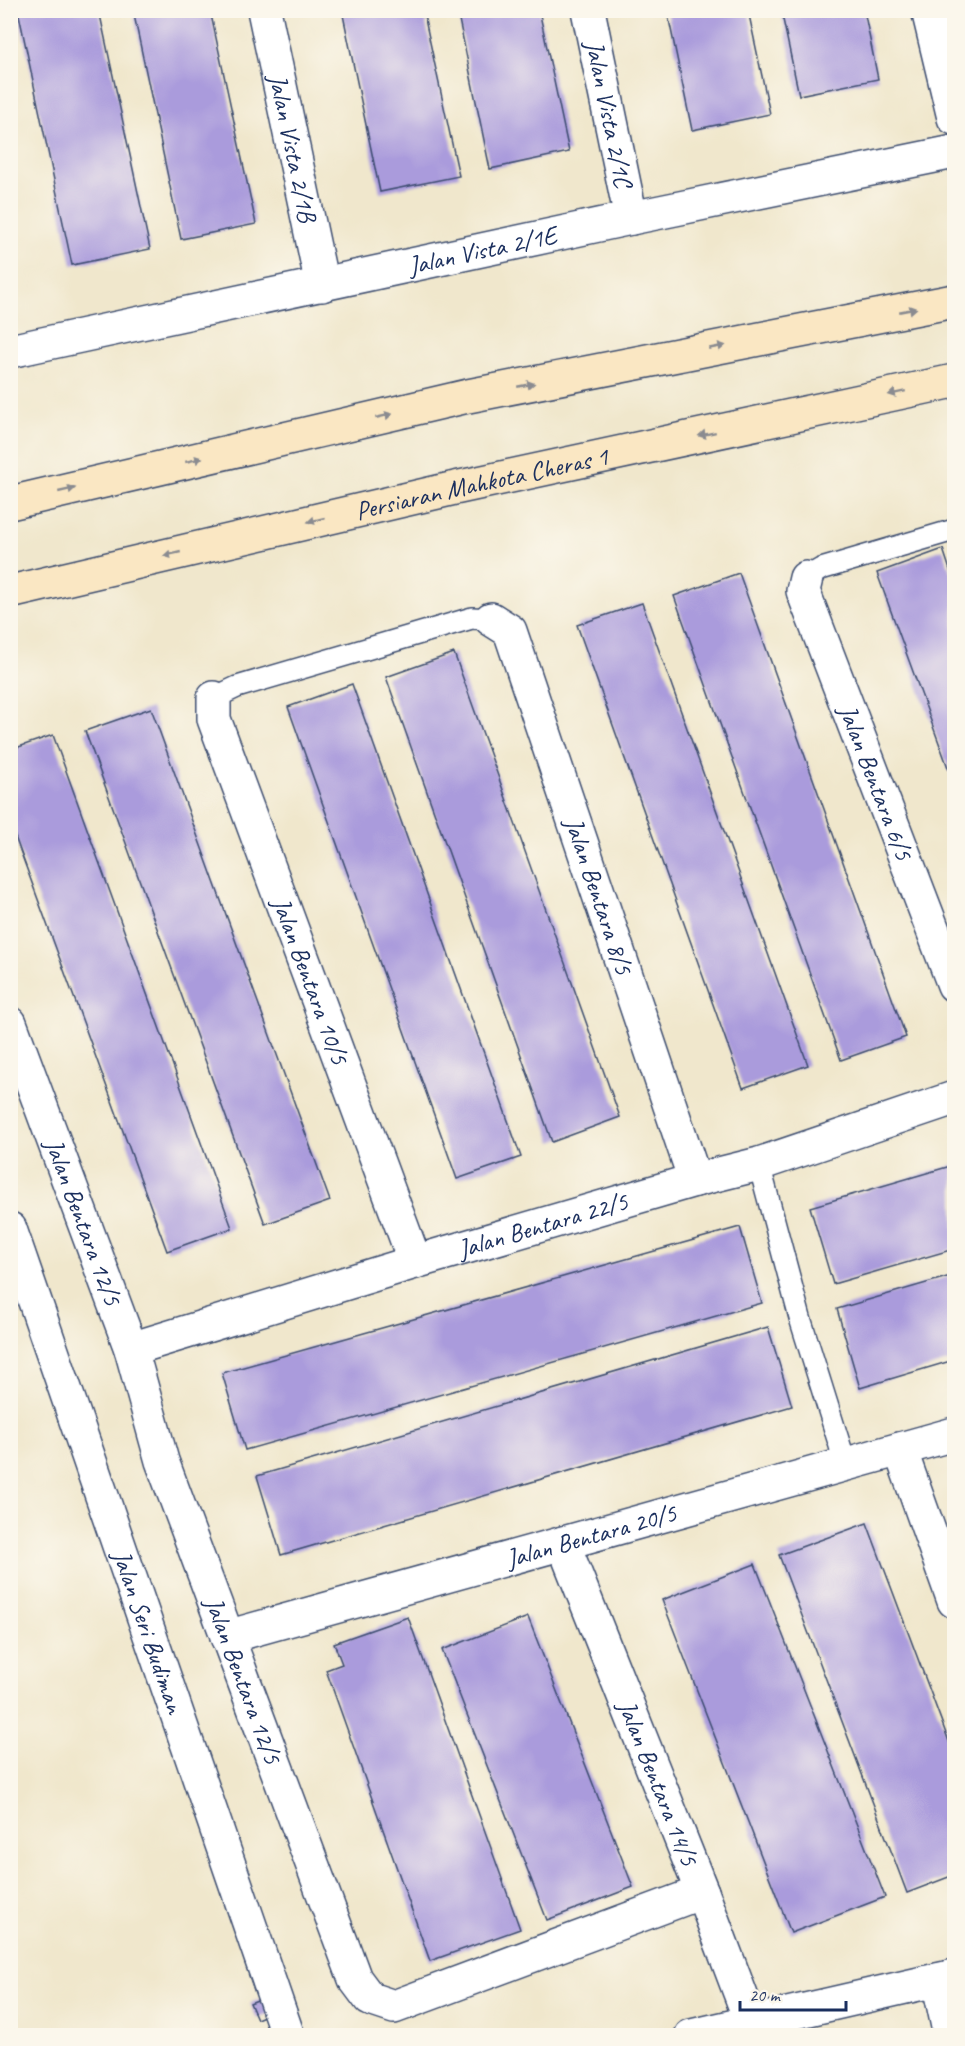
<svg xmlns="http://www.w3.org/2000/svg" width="965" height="2046" font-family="Caveat,sans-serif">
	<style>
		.building { fill: #aa9bdc }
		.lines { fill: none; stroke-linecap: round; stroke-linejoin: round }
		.lane-casing { stroke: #3b4b6e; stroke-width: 24 }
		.street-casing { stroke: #3b4b6e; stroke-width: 36 }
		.secondary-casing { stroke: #3b4b6e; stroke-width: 36 }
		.lane { stroke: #fff; stroke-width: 21 }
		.street { stroke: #fff; stroke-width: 33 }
		.secondary { stroke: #fae7c3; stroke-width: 33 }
		.oneway { fill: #8a8b90 }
		.labels { text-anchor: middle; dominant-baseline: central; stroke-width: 4.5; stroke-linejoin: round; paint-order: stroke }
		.street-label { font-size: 26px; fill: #1b2f5e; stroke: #fbf7ec }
	</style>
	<rect width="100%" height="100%" fill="#fbf7ec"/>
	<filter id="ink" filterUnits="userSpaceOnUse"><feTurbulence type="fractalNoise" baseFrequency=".0167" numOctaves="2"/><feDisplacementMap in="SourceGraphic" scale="12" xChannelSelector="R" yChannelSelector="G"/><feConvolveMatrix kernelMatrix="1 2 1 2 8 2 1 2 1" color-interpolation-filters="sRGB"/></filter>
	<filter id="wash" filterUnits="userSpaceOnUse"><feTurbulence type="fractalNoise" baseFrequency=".008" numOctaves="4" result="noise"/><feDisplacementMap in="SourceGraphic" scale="24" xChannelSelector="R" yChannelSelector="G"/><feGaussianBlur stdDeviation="1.35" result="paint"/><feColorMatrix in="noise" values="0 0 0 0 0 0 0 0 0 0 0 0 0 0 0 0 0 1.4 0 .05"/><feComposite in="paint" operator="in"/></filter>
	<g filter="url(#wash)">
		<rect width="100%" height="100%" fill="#f0e7cc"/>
		<g id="blocks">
			<g class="building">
				<path d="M18,10H99L150,249L72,265Z"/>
				<path d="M133,10H210L256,224L181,239Z"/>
				<path d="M342,10H423L459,176L380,192Z"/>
				<path d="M457,10H539L569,152L490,169Z"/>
				<path d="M667,10H748L770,114L692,130Z"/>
				<path d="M781,10H864L878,79L799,95Z"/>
				<path d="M943,549L954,582V784L877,573Z"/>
				<path d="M739,573L906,1037L841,1060L674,596Z"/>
				<path d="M642,603L808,1065L743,1088L577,625Z"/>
				<path d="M454,653L620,1117L552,1142L386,677Z"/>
				<path d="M352,684L521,1157L457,1179L288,707Z"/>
				<path d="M151,708L330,1201L265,1224L85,731Z"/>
				<path d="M53,735L232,1228L167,1251L10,823V750Z"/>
				<path d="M954,1165V1249L833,1284L810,1207Z"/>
				<path d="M740,1227L762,1303L245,1450L222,1373Z"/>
				<path d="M954,1275V1360L860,1388L837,1309Z"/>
				<path d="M768,1327L792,1406L281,1555L257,1476Z"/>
				<path d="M867,1523L954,1755V1875L907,1893L779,1555Z"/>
				<path d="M755,1564L885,1897L791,1933L662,1600Z"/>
				<path d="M408,1617L520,1929L430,1961L326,1670L342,1664L334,1643Z"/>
				<path d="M528,1617L633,1887L547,1920L442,1650Z"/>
				<path d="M265,1997L271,2013L257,2019L250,2003Z"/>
			</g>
		</g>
	</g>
	<g filter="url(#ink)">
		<use href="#blocks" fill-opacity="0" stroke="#3b4b6e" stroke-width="1.5"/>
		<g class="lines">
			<defs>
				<g id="lane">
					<path d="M806,578L821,569L954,530"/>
					<path d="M214,698L237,687L472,618L491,619"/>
					<path d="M759,1164L800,1318L846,1465"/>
				</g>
				<g id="street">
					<path id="s1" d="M264,10L322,285"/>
					<path id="s2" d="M588,10L631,218"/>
					<path d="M928,10L954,118"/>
					<path id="s3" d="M10,351L631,218L954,152"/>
					<path id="s4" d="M806,578L803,591L954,985"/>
					<path id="s5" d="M491,619L510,631L695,1180"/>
					<path id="s6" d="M214,698V719L415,1262"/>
					<path id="s7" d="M10,1023L131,1349L162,1461L355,1979L370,1999L394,2007L702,1892"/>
					<path id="s8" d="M10,1229L288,2036"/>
					<path id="s9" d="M131,1349L415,1262L695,1180L759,1164L954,1098"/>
					<path d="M900,1449L954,1601"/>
					<path id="s10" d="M563,1543L702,1892L751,2022"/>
					<path id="s11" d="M227,1637L954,1434"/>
					<path d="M938,1980L950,2036"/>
					<path d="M691,2036L954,1976"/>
				</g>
				<g id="secondary">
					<path d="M10,503L468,396L954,301"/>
					<path id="s12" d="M10,592L455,488L954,381"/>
				</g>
			</defs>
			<use href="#lane" class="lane-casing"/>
			<use href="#street" class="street-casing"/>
			<use href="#secondary" class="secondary-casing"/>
			<use href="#lane" class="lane"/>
			<use href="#street" class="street"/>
			<use href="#secondary" class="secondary"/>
		</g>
		<defs><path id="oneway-solid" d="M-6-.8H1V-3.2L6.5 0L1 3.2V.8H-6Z" transform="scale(1.5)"/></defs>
		<g class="oneway">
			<use href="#oneway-solid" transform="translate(908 310) rotate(-11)"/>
			<use href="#oneway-solid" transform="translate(717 347) rotate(-11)"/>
			<use href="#oneway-solid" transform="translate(526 385) rotate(-11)"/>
			<use href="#oneway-solid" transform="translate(897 393) rotate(168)"/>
			<use href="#oneway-solid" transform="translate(384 416) rotate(-13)"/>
			<use href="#oneway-solid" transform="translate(707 434) rotate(168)"/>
			<use href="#oneway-solid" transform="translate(194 460) rotate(-13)"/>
			<use href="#oneway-solid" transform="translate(67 490) rotate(-13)"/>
			<use href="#oneway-solid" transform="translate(316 520) rotate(167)"/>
			<use href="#oneway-solid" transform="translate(172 554) rotate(167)"/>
		</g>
	</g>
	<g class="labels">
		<g class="street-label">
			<text stroke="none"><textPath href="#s2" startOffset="106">Jalan Vista 2/1C</textPath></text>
			<text stroke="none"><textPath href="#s1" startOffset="141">Jalan Vista 2/1B</textPath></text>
			<text stroke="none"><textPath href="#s3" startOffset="483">Jalan Vista 2/1E</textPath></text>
			<text stroke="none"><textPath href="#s12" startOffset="484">Persiaran Mahkota Cheras 1</textPath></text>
			<text stroke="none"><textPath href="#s4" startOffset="218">Jalan Bentara 6/5</textPath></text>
			<text stroke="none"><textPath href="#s5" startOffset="302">Jalan Bentara 8/5</textPath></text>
			<text stroke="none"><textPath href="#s6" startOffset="300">Jalan Bentara 10/5</textPath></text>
			<text stroke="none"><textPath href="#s7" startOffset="212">Jalan Bentara 12/5</textPath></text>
			<text stroke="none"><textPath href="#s9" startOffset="430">Jalan Bentara 22/5</textPath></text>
			<text stroke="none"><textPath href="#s11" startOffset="378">Jalan Bentara 20/5</textPath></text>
			<text stroke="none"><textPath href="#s8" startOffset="426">Jalan Seri Budiman</textPath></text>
			<text stroke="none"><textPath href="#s7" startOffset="698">Jalan Bentara 12/5</textPath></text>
			<text stroke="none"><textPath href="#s10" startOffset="258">Jalan Bentara 14/5</textPath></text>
		</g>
	</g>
	<rect width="965" height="2046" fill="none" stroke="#fbf7ec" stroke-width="36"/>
	<path d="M740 2001v9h106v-9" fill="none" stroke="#1b2f5e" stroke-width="3"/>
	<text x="749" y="2001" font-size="18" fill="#1b2f5e" stroke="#fbf7ec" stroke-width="4.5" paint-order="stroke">20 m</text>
</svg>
